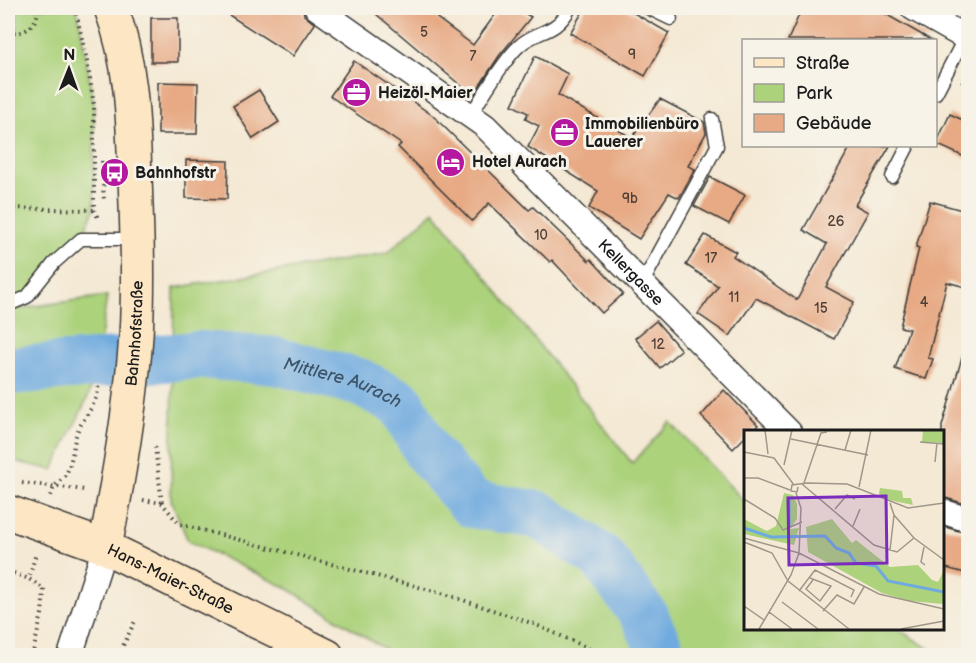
<svg xmlns="http://www.w3.org/2000/svg" width="976" height="663" font-family="'Balsamiq Sans',sans-serif">
	<style>
		.green { fill: #acd27c; stroke: #64774c; stroke-width: 1.5 }
		.lines { fill: none; stroke-linecap: round; stroke-linejoin: round }
		.stream { stroke: #6faadf; stroke-width: 8 }
		.river { stroke: #6faadf; stroke-width: 48 }
		.building { fill: #e7aa85 }
		.lane-casing { stroke: #3c3b38; stroke-width: 15 }
		.street-casing { stroke: #3c3b38; stroke-width: 27 }
		.secondary-casing { stroke: #3c3b38; stroke-width: 36 }
		.path { stroke: #3c3b38; stroke-width: 4; stroke-dasharray: 1.5 4.5; stroke-linecap: butt }
		.lane { stroke: #fff; stroke-width: 12 }
		.street { stroke: #fff; stroke-width: 24 }
		.secondary { stroke: #fce6c4; stroke-width: 33 }
		.labels { text-anchor: middle; dominant-baseline: central; stroke-width: 6; stroke-linejoin: round; paint-order: stroke }
		.number-label { font-size: 14px; fill: #4f4036 }
		.poi-label { font-size: 16px; font-weight: bold; fill: #1c1c1c; stroke: #f7f3e8; text-anchor: start }
		.street-label { font-size: 16px; fill: #1c1c1c; stroke: #f7f3e8 }
		.water-label { font-size: 18px; font-style: italic; fill: #3d556a; stroke: #f7f3e8 }
		.inset-river { fill: none; stroke: #6faadf; stroke-width: 3 }
		.inset-road { fill: none; stroke: #9e978a; stroke-width: 1.5 }
		.view { fill: #7b2cbf; fill-opacity: 0.15; stroke: #7b2cbf; stroke-width: 3 }
		.inset-edge { fill: none; stroke: #1c1c1c; stroke-width: 3 }
	</style>
	<rect width="100%" height="100%" fill="#f7f3e8"/>
	<filter id="ink" filterUnits="userSpaceOnUse"><feTurbulence type="fractalNoise" baseFrequency=".0167" numOctaves="2"/><feDisplacementMap in="SourceGraphic" scale="12" xChannelSelector="R" yChannelSelector="G"/><feConvolveMatrix kernelMatrix="1 2 1 2 8 2 1 2 1" color-interpolation-filters="sRGB"/></filter>
	<filter id="wash" filterUnits="userSpaceOnUse"><feTurbulence type="fractalNoise" baseFrequency=".008" numOctaves="4" result="noise"/><feDisplacementMap in="SourceGraphic" scale="24" xChannelSelector="R" yChannelSelector="G"/><feGaussianBlur stdDeviation="1.35" result="paint"/><feColorMatrix in="noise" values="0 0 0 0 0 0 0 0 0 0 0 0 0 0 0 0 0 1.4 0 .05"/><feComposite in="paint" operator="in"/></filter>
	<g filter="url(#wash)">
		<rect width="100%" height="100%" fill="#f4e9d4"/>
		<g class="green">
			<path d="M8,8H75L78,13L94,105V210L81,239L27,297L8,305Z"/>
			<path d="M434,211L632,463L670,422L745,502V628L898,629L939,655H394L287,588L188,541L171,500L174,288L387,253Z"/>
			<path d="M107,296L97,365L88,397L53,470L8,460V310Z"/>
		</g>
		<g class="lines">
			<g class="stream">
				<path d="M8,59L13,52L14,10"/>
				<path d="M8,226V282"/>
			</g>
			<path class="river" id="s1" d="M8,371L200,355L276,361L359,382L401,403L427,452L472,504L539,515L602,558L645,617L663,656"/>
		</g>
		<g id="blocks">
			<g class="building">
				<path d="M218,8H303L304,15L315,24L293,56Z"/>
				<path d="M369,8H444L437,18L473,45L500,8H516L531,17L499,56L473,96Z"/>
				<path d="M585,8H625L669,33L645,76L570,33Z"/>
				<path d="M802,8H875L931,40H788Z"/>
				<rect x="151" y="18" width="27" height="44"/>
				<path d="M535,56L568,74L558,95L632,138L660,99L704,122L706,133L688,166L695,169L679,198L669,193L639,239L589,208L598,191L528,147L539,126L525,119L528,113L512,105Z"/>
				<path d="M354,61L432,115L529,210L533,207L589,261L591,259L623,294L602,313L552,260L550,262L489,203L472,221L398,147L401,144L330,96Z"/>
				<path d="M158,82L198,83L197,134H158Z"/>
				<path d="M259,90L279,122L253,139L233,106Z"/>
				<path d="M950,114L969,123V159L936,144Z"/>
				<path d="M851,146H890L855,205L868,212L826,287L854,302L834,339L756,298L730,336L698,314L718,286L686,265L705,235L736,252L733,256L797,300L827,244L803,230Z"/>
				<path d="M186,160L228,161L227,199L186,198Z"/>
				<path d="M710,177L745,195L729,224L694,206Z"/>
				<path d="M930,201L969,212V288L947,282L928,358L933,359L926,379L895,369L909,329L900,327L919,248L916,247Z"/>
				<path d="M656,321L681,350L660,368L635,338Z"/>
				<path d="M963,354L969,355V505L942,497V426Z"/>
				<path d="M724,390L758,425L751,432H745V437L733,449L701,416Z"/>
				<path d="M942,526L969,534V574L942,567Z"/>
			</g>
		</g>
	</g>
	<g filter="url(#ink)">
		<use href="#blocks" fill-opacity="0" stroke="#3c3b38" stroke-width="1.5"/>
		<g class="lines">
			<defs>
				<g id="lane">
					<path d="M648,8L671,19"/>
					<path d="M936,93L965,37"/>
					<path d="M470,116C483,96 502,62 519,46C537,29 555,36 570,8"/>
					<path d="M892,177L908,146"/>
					<path d="M642,284L717,146L712,119"/>
					<path d="M8,305L27,297L54,263L81,239H136"/>
				</g>
				<g id="street">
					<path id="s2" d="M317,8L485,126L789,432"/>
					<path d="M913,8L968,39"/>
					<path d="M942,511L968,520"/>
					<path d="M70,656L105,547"/>
				</g>
				<g id="secondary">
					<path id="s3" d="M8,512L105,547L327,656"/>
					<path id="s4" d="M105,547C119,477 131,407 136,336C139,283 137,230 135,177C133,119 132,63 111,8"/>
				</g>
			</defs>
			<use href="#lane" class="lane-casing"/>
			<use href="#street" class="street-casing"/>
			<use href="#secondary" class="secondary-casing"/>
			<g class="path">
				<path d="M75,8L87,61L94,105V210L99,220"/>
				<path d="M8,32C24,36 38,25 38,8"/>
				<path d="M962,81L968,89"/>
				<path d="M102,161L104,201"/>
				<path d="M8,208L94,210"/>
				<path d="M155,447L162,503"/>
				<path d="M22,483L86,490"/>
				<path d="M51,496C54,482 60,484 66,474C74,459 72,442 79,428C88,411 96,406 99,385"/>
				<path d="M143,500L162,503L179,524L445,594L534,624L606,656"/>
				<path d="M8,571L29,579"/>
				<path d="M32,656L42,614L44,589L29,579L36,553"/>
				<path d="M118,656L135,621"/>
			</g>
			<use href="#lane" class="lane"/>
			<use href="#street" class="street"/>
			<use href="#secondary" class="secondary"/>
		</g>
	</g>
	<defs>
		<symbol id="office-disc" viewBox="-11 -11 22 22"><circle r="9.5" fill="#b5179e" stroke="#f7f3e8"/><path d="M-6-3h4V-5.5h4V-3h4V5H-6ZM-1-4.5V-3h2v-1.5ZM-6 0V1H6V0Z" fill="#fff"/></symbol>
		<symbol id="hotel-disc" viewBox="-11 -11 22 22"><circle r="9.5" fill="#b5179e" stroke="#f7f3e8"/><path d="M-6-4.5h1.5V1H6V5H4.5V3h-9V5H-6ZM-4 0a1.8 1.8 0 1 1 3.6 0ZM.5 0V-2.5h3Q6-2.5 6 0Z" fill="#fff"/></symbol>
		<symbol id="bus-disc" viewBox="-11 -11 22 22"><circle r="9.5" fill="#b5179e" stroke="#f7f3e8"/><path d="M-5-6H5V4H4V6H2V4H-2V6H-4V4H-5ZM-3.5-4V0h7V-4ZM-3.5 1.2v1.5H-2V1.2ZM2 1.2v1.5H3.5V1.2Z" fill="#fff"/></symbol>
	</defs>
	<g fill-rule="evenodd">
		<use href="#office-disc" x="340" y="76" width="33" height="33"/>
		<use href="#office-disc" x="548" y="116" width="33" height="33"/>
		<use href="#hotel-disc" x="434" y="146" width="33" height="33"/>
		<use href="#bus-disc" x="98" y="156" width="33" height="33"/>
	</g>
	<g class="labels">
		<g class="number-label">
			<text x="424" y="32">5</text>
			<text x="632" y="54">9</text>
			<text x="473" y="56">7</text>
			<text x="630" y="198">9b</text>
			<text x="836" y="221">26</text>
			<text x="541" y="235">10</text>
			<text x="711" y="258">17</text>
			<text x="734" y="297">11</text>
			<text x="924" y="302">4</text>
			<text x="821" y="308">15</text>
			<text x="658" y="344">12</text>
		</g>
		<g class="poi-label">
			<text x="378" y="93">Heizöl-Maier</text>
			<text x="585" y="124">Immobilienbüro<tspan x="585" dy="18">Lauerer</tspan></text>
			<text x="472" y="162">Hotel Aurach</text>
			<text x="135" y="173">Bahnhofstr</text>
		</g>
		<g class="street-label">
			<text stroke="none"><textPath href="#s2" startOffset="412">Kellergasse</textPath></text>
			<text stroke="none"><textPath href="#s4" startOffset="216">Bahnhofstraße</textPath></text>
			<text stroke="none"><textPath href="#s3" startOffset="176">Hans-Maier-Straße</textPath></text>
		</g>
		<g class="water-label">
			<text stroke="none"><textPath href="#s1" startOffset="339">Mittlere Aurach</textPath></text>
		</g>
	</g>
	<g transform="translate(744 430)">
		<rect width="200" height="200" fill="#f4e9d4"/>
		<path d="M179,0H199V13L178,12ZM136,58L158,61L159,68H167L169,75L145,70L135,64ZM40,63L49,65L53,74V89L46,99L55,98L50,115L0,104V89L23,101L32,96ZM88,89L108,113L112,110L146,137L174,135L188,150L194,152L199,142V174L166,171L138,163L64,122L62,97Z" fill="#acd27c"/>
		<path class="inset-river" d="M45,97V69M0,98L27,107L81,106L92,118L105,123L112,133L132,136L144,151L200,162"/>
		<path class="inset-road" d="M21,0L24,24M47,9L124,25M176,12L200,14M101,20L107,0M0,22L30,28L50,55M191,32L193,13M40,35L48,0M0,48H14L46,60M60,53L77,3L83,2M58,54L130,115L153,122L170,108M54,57L53,62L47,61L48,55L63,53L103,54L164,78L200,73M115,57L127,0M0,69L31,88L39,100L58,92M146,73L150,85L170,108L200,130M91,79L103,65L111,69M109,96L116,79M0,108L55,123L135,164L200,179M0,112L28,123L44,151L105,199M180,117L177,132L181,135M146,120L150,85M66,148L87,156L76,171L62,159L69,150M55,161L71,140L110,160L107,167M38,172L74,199M0,176L20,190M79,181L93,165L110,174L120,157M25,182L48,199M15,199L47,145L55,123L57,78L52,63M157,199L200,191"/>
		<path class="view" d="M142,66L143,133L45,135L44,68Z"/>
		<rect width="200" height="200" class="inset-edge"/>
	</g>
	<rect width="976" height="663" fill="none" stroke="#f7f3e8" stroke-width="30"/>
	<rect x="742" y="39" width="195" height="108" fill="#f7f3e8" stroke="#9f9d96" stroke-width="1.5"/>
	<rect x="754" y="58" width="30" height="9" fill="#fce6c4" stroke="#9f9d96" stroke-width="1.5"/>
	<text x="796" y="69" font-size="18" fill="#1c1c1c">Straße</text>
	<rect x="754" y="84" width="30" height="18" fill="#acd27c" stroke="#9f9d96" stroke-width="1.5"/>
	<text x="796" y="99" font-size="18" fill="#1c1c1c">Park</text>
	<rect x="754" y="114" width="30" height="18" fill="#e7aa85" stroke="#9f9d96" stroke-width="1.5"/>
	<text x="796" y="129" font-size="18" fill="#1c1c1c">Gebäude</text>
	<g transform="translate(69 69) rotate(1)" stroke="#f7f3e8" stroke-width="4.5" paint-order="stroke">
	<path d="M0-4.5L10 22L0 15L-10 22Z" fill="#1c1c1c"/>
	<text y="-9" font-size="16" font-weight="bold" text-anchor="middle" fill="#1c1c1c">N</text>
	</g>
</svg>
